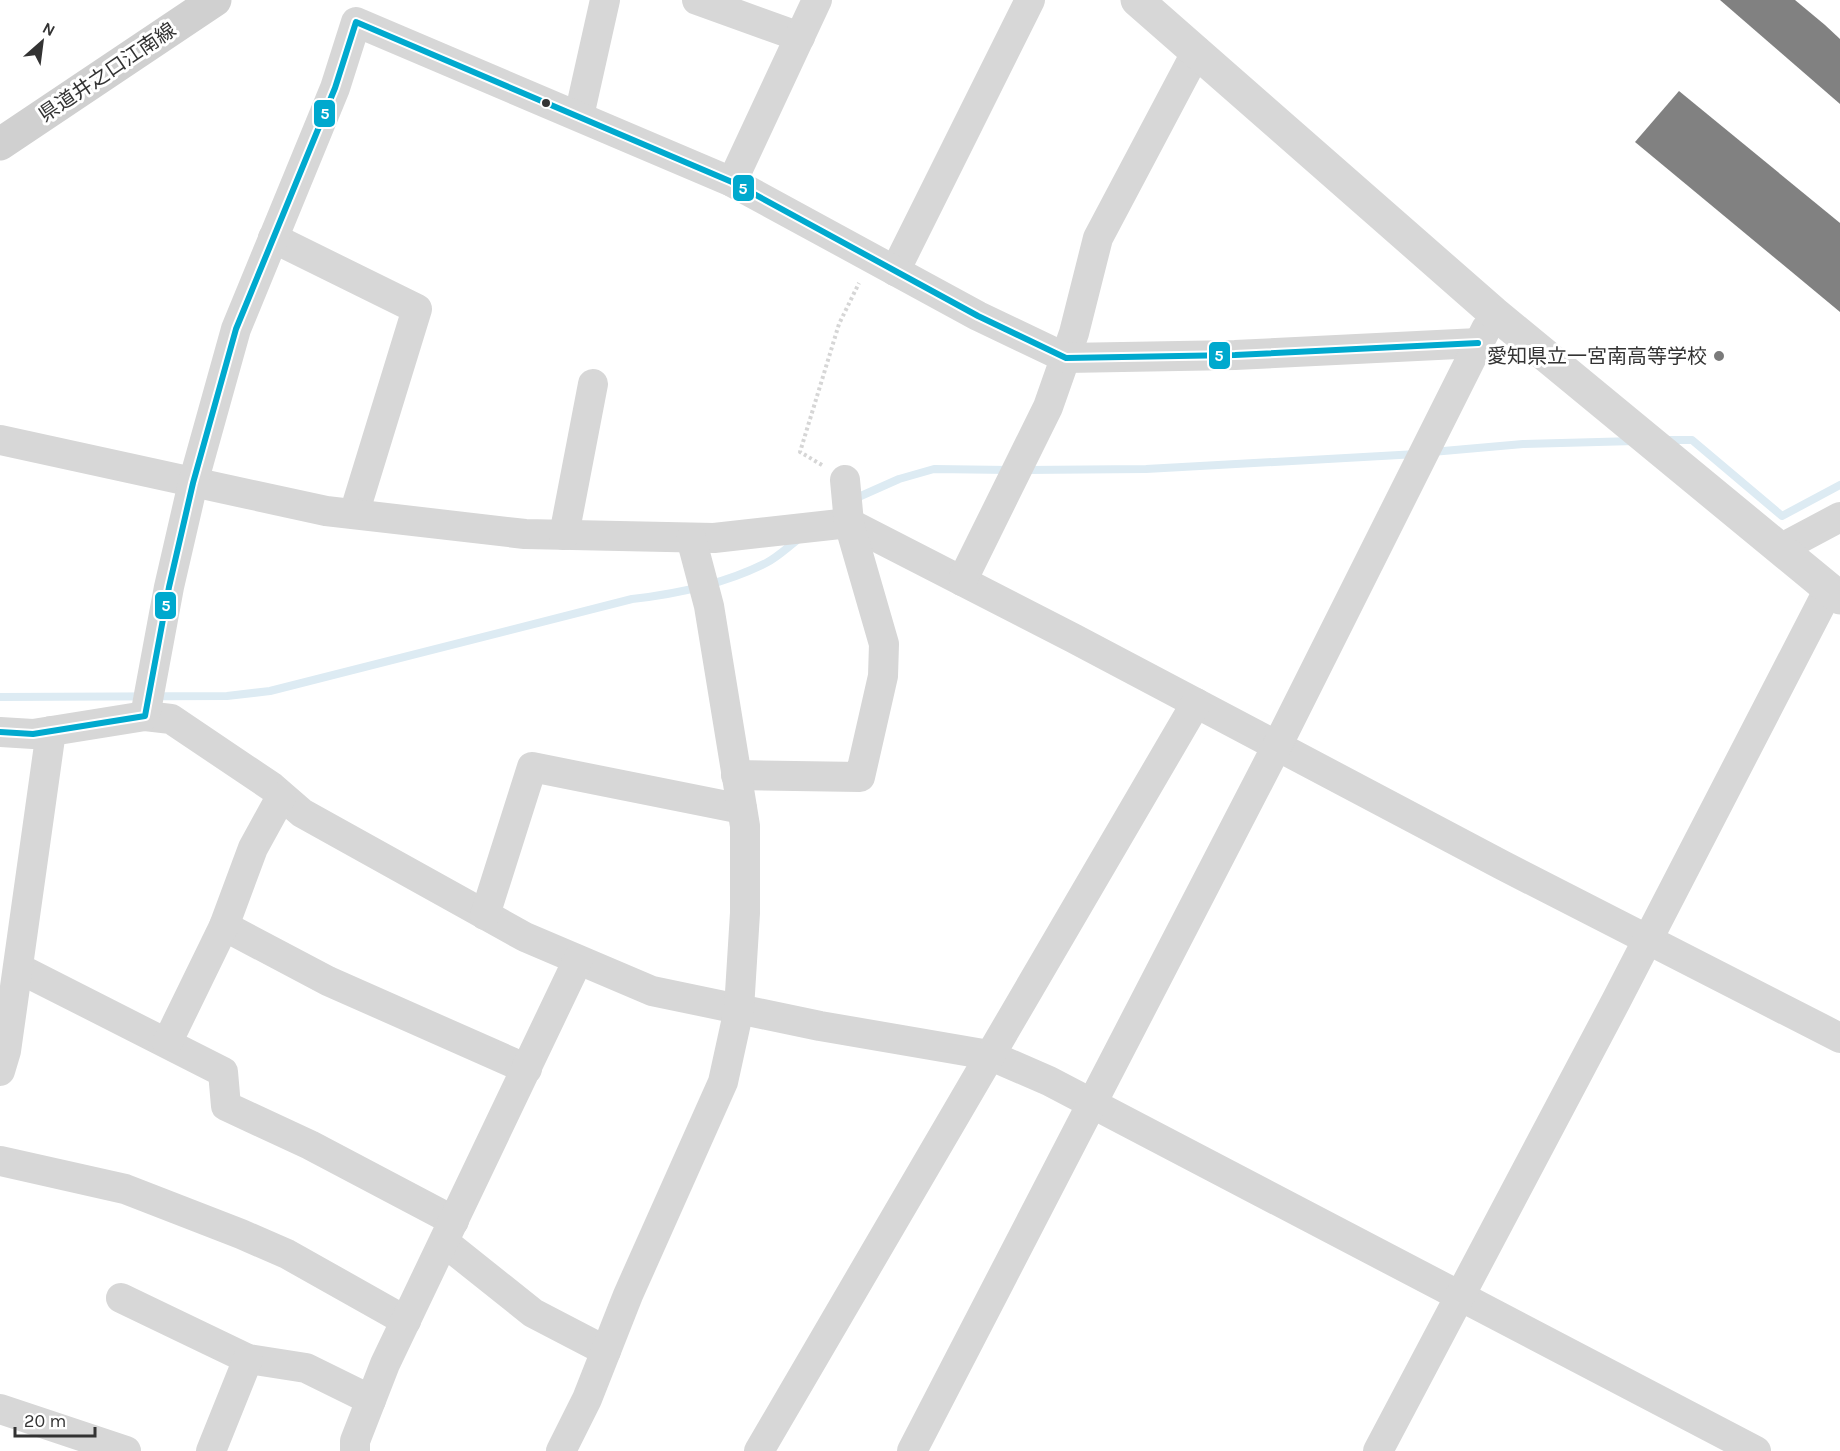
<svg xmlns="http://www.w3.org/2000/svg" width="1840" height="1451" viewBox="0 0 1840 1451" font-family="Karla,'Noto Sans JP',sans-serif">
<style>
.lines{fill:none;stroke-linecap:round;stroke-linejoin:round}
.stream{stroke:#ddebf3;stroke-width:8}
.building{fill:#818181}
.path{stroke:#d6d6d6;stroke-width:4;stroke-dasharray:3 3;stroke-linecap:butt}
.minor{stroke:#d7d7d7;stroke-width:30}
.tertiary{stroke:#d7d7d7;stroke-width:33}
.secondary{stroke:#d0d0d0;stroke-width:33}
.bus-1-casing{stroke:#fff;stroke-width:10}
.bus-1{stroke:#00a9ce;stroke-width:6}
.bus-dot{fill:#333;stroke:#fff;stroke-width:2}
.poi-dot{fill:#7a7a7a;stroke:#fff;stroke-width:2}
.labels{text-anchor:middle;stroke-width:6;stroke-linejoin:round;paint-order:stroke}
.street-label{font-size:20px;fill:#333;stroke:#fff}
.poi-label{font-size:20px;fill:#333;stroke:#fff;text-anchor:end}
.line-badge{stroke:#fff;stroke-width:2}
.badge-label{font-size:16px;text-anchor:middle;font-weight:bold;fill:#fff}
</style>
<rect width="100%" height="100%" fill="#fff"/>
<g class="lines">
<g class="stream">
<path d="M1663 440H1692L1782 516 1840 485"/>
<path d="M1432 452 1523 444 1635 441"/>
<path d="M1025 470 1146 469 1417 454"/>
<path d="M854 499 899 479 934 469 1009 470"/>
<path d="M0 697 227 696 270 691 632 599C677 594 724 584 766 563 778 557 789 546 800 538"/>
</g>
</g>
<g class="building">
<path d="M1720 0H1795L1825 25 1840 39V104Z"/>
<path d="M1679 91 1840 223V312L1635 142Z"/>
</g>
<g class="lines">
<path class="path" d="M822 465 800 452 839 324 859 283"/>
<g class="minor">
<path d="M697 0 800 37"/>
<path d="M579 116 605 0"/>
<path d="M732 182 817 0"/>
<path d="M273 238 417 309 354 514"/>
<path d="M895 271 1030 0"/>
<path d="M0 440 326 511 525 534 714 538 849 523 1073 638 1502 865 1840 1038"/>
<path d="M564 535 593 384"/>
<path d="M1780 549 1840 517"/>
<path d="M962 581 1048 407 1074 333 1098 238 1197 51"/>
<path d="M145 716 171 719 272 787 302 813 525 937 652 991 820 1026 989 1055 1049 1081 1756 1451"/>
<path d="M0 732 33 734 145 716 169 587 193 483 236 329 335 88 356 22 732 182 978 316 1066 358 1235 355 1478 343"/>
<path d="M736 775 860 777 883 676 884 644 849 523 845 480"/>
<path d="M485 915 532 767 742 809"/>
<path d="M224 926 328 981 527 1069"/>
<path d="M18 968 223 1072 226 1106 310 1145 454 1221"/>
<path d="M167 1043 224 926 253 848 281 797"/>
<path d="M0 1071 6 1051 51 731"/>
<path d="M0 1161 125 1189 241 1234 287 1254 406 1321"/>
<path d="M444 1242 533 1313 606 1351"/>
<path d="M121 1298 248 1359 306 1368 371 1400"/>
<path d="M0 1409 126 1451"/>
<path d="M211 1451 248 1359"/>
<path d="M355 1451V1441L385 1364 578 960"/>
<path d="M561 1451 587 1399 628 1295 723 1082 739 1009 745 913V826L709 606 691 538"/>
<path d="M759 1451 1196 703"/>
<path d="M912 1451 1277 746 1486 329"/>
<path d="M1378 1451 1616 1001 1829 589"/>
</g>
<path class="tertiary" d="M1137 0 1494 313 1840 598"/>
<path class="secondary" d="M0 144 215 0"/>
<defs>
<path id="bus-1" d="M0 732 33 734 145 716 169 587 193 483 236 329 335 88 356 22 732 182 978 316 1066 358 1235 355 1478 343"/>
</defs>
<use href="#bus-1" class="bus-1-casing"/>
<use href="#bus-1" class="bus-1"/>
</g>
<circle class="bus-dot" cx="546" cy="103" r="5"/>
<circle class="poi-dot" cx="1719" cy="356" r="6"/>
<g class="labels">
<g class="street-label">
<text transform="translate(107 72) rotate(-34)" y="7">県道井之口江南線</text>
</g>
<g class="poi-label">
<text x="1707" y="363">愛知県立一宮南高等学校</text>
</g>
</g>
<g class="line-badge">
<rect x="313" y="99" width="23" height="29" rx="6" fill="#00a9ce"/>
<rect x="732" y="174" width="23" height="28" rx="6" fill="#00a9ce"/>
<rect x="1208" y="341" width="23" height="29" rx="6" fill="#00a9ce"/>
<rect x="154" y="591" width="23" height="29" rx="6" fill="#00a9ce"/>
</g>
<g class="badge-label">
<text x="325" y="119">5</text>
<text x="743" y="194">5</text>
<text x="1219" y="361">5</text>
<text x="166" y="611">5</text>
</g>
<g transform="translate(42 42) rotate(28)" stroke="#ffffff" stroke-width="4.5" paint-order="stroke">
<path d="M0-4.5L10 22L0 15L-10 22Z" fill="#333333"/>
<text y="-9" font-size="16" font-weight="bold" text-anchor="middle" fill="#333333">N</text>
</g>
<path d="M15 1427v9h80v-9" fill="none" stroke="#333333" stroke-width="3"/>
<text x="24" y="1427" font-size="18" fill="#333333" stroke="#ffffff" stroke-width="4.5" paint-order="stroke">20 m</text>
</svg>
